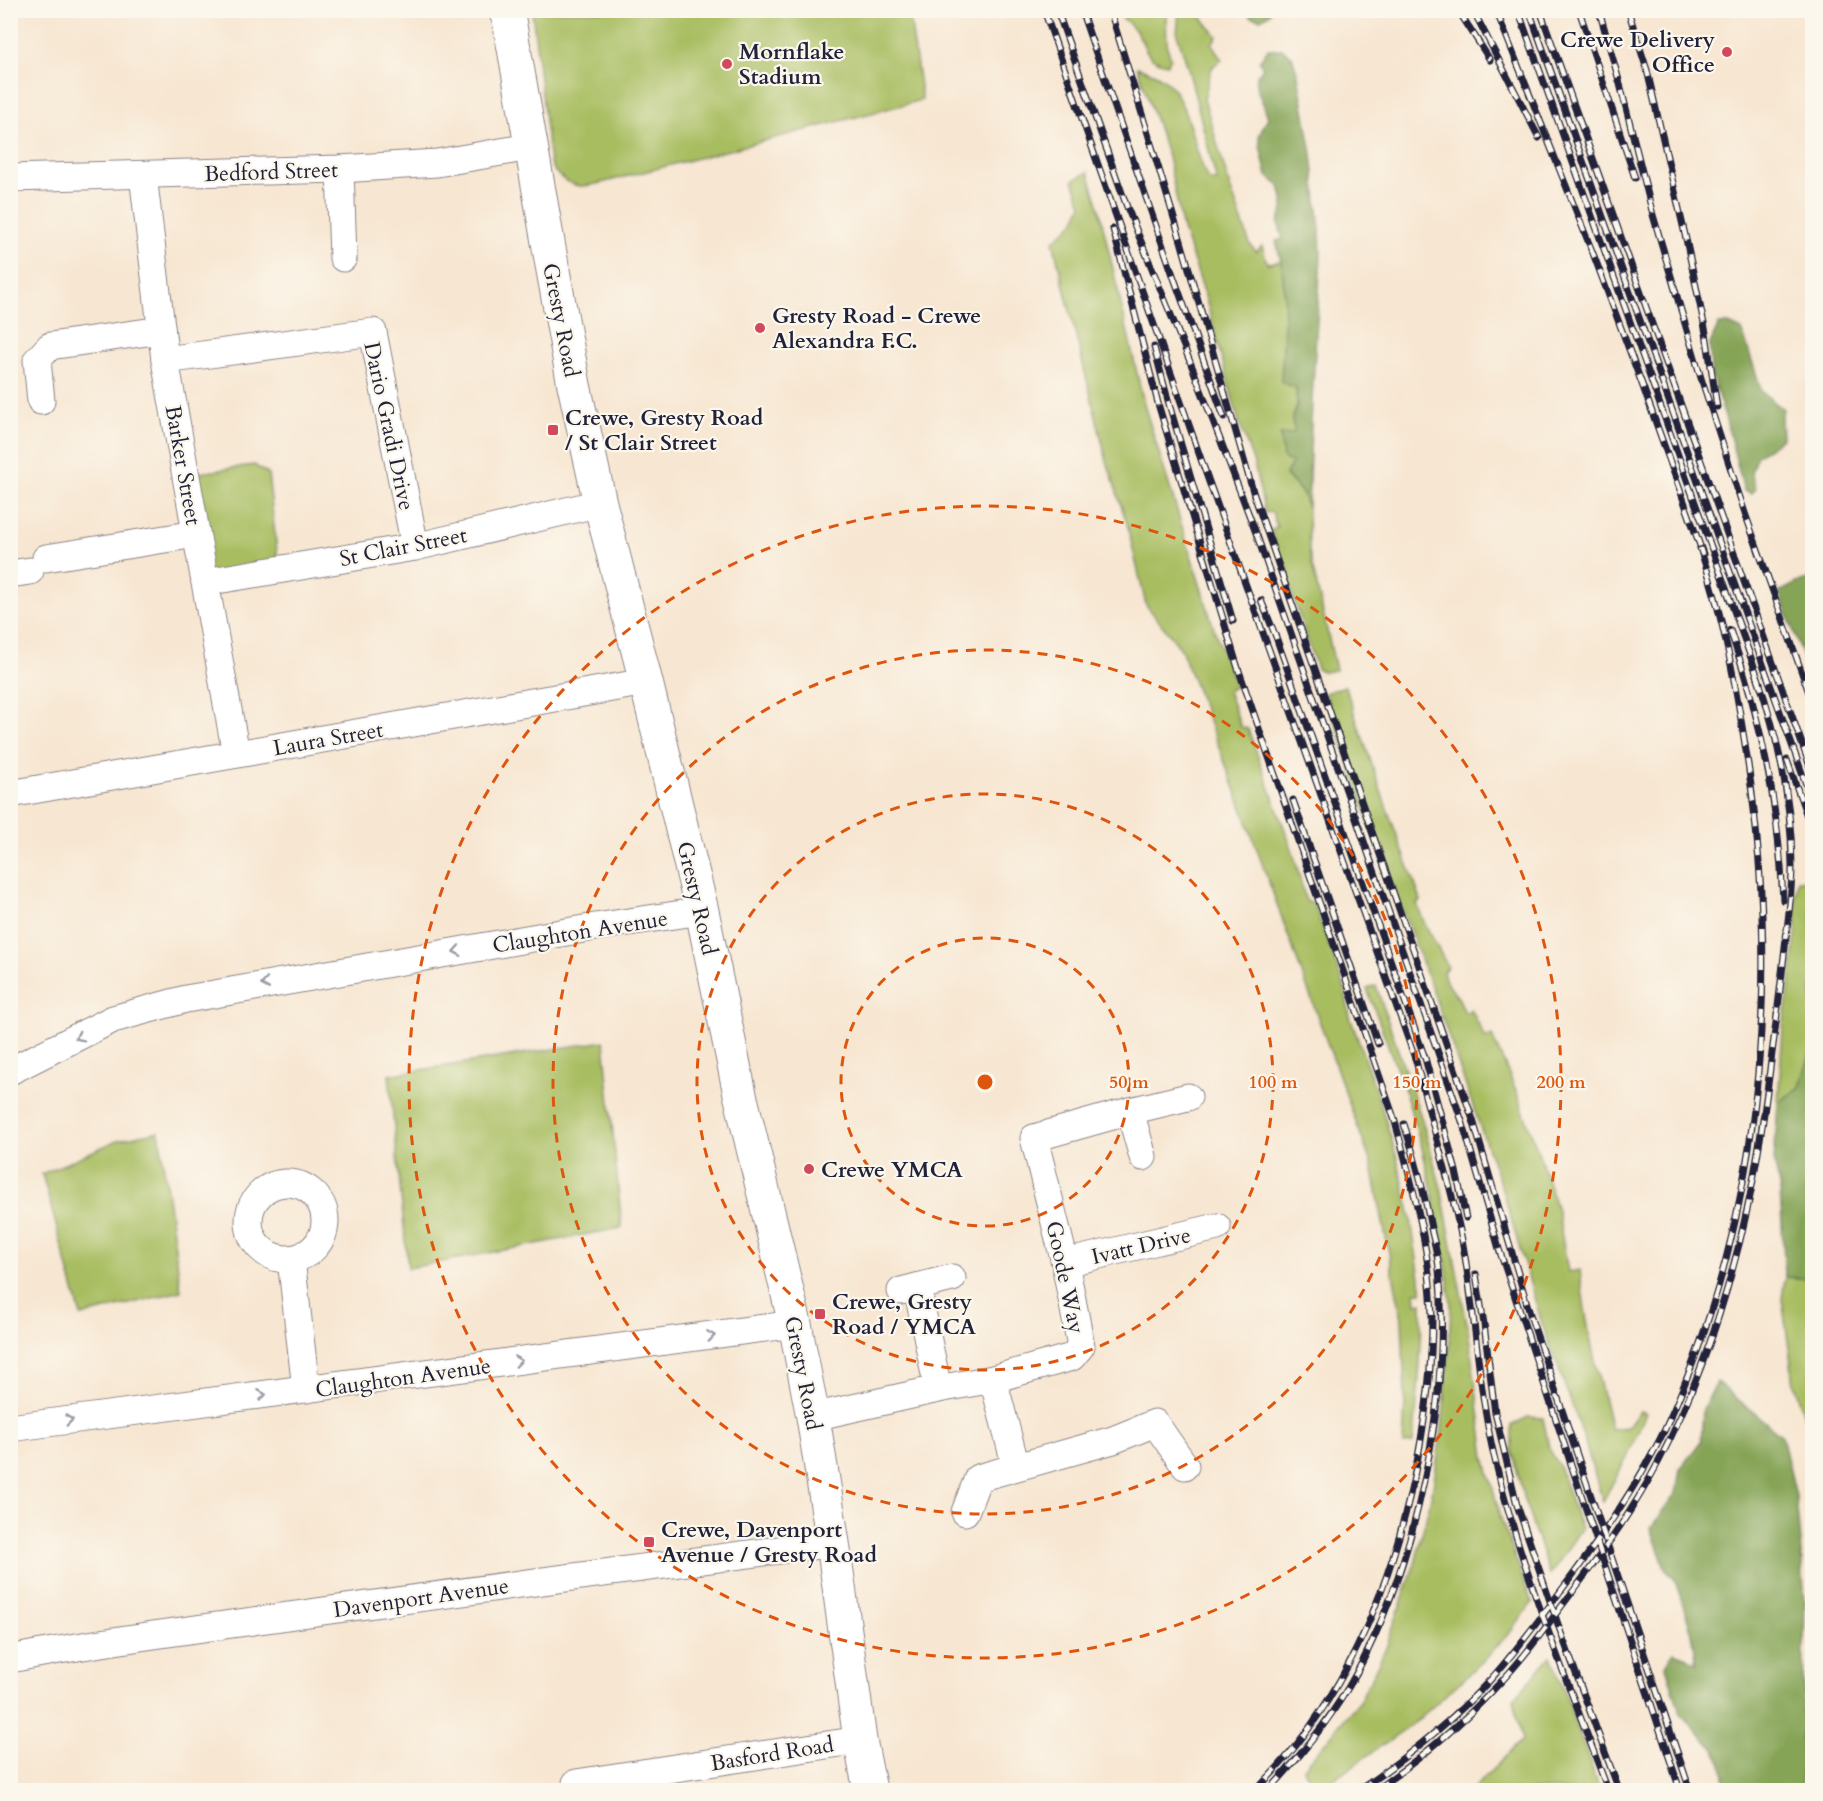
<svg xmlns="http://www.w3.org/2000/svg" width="1823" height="1801" viewBox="0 0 1823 1801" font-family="Cardo,serif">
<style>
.green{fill:#a8bd61;stroke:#65704e;stroke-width:1.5}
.forest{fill:#86a457;stroke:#546349;stroke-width:1.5}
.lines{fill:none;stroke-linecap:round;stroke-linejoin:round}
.minor-casing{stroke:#8c8486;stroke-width:29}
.major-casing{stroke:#8c8486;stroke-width:35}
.minor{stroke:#fff;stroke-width:27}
.major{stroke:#fff;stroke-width:33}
.rail-casing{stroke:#22223b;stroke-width:7}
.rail{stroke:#fbf7ec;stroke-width:4.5;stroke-dasharray:14;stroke-linecap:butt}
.oneway{stroke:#9c9ca7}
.ring{fill:none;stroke:#de560e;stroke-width:3;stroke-dasharray:10 8}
.poi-dot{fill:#d1495b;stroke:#fbf7ec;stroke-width:2}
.labels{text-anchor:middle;stroke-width:4.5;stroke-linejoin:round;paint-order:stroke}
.poi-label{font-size:22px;font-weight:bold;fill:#22223b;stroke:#fbf7ec;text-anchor:start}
.street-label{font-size:22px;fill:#22223b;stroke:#fbf7ec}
.centre{fill:#de560e;stroke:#fbf7ec;stroke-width:3}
.ring-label{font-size:18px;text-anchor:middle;font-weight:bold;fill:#de560e;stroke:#fbf7ec;stroke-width:4.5;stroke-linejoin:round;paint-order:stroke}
</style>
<rect width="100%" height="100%" fill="#fbf7ec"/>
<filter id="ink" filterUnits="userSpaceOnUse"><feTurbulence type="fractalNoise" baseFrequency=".0167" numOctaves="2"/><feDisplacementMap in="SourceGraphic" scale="12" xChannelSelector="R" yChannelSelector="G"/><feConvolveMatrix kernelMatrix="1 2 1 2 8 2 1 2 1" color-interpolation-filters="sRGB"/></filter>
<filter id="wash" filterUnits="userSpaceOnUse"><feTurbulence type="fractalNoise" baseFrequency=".008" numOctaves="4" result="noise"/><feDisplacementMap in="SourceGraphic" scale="24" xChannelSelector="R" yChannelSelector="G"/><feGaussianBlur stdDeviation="1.35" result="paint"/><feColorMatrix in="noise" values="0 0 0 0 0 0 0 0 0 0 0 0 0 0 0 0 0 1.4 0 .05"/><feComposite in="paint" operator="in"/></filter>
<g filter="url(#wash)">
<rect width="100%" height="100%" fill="#f7e6d1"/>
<g class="green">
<path d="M532 11H909L922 100 601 183C595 184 587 186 581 186 568 185 555 175 550 163Z"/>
<path d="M1115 11H1166L1167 47 1171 58 1167 64C1143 59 1147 46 1136 31 1130 23 1121 18 1115 11Z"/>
<path d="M1179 11H1196L1217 36 1212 44 1222 60 1212 67 1204 99 1230 187 1250 244 1256 252 1262 246 1267 263 1282 261 1286 318 1282 371 1296 388 1297 405 1292 421 1295 431 1291 434 1280 435 1293 463 1286 475 1303 494 1308 509 1309 551 1336 670 1324 672 1317 669 1271 530 1277 527 1272 512 1265 513 1254 464 1238 419 1204 292 1182 226 1168 157 1137 67C1147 70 1158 74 1166 81 1188 99 1194 154 1208 179L1217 182 1188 68 1177 34Z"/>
<path d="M1088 172 1098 204 1145 408 1214 629 1236 686 1228 691 1241 727 1248 729 1293 852 1306 901 1314 904 1344 986 1350 1017 1381 1105 1397 1158 1410 1213 1422 1292H1415L1416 1303H1422C1422 1350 1418 1396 1413 1443L1403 1444 1405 1399 1402 1320 1372 1166 1235 789 1181 649 1146 605 1127 524 1106 458 1053 242 1074 222 1082 205 1073 180Z"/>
<path d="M254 465 268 474 279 569 205 582 186 475Z"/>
<path d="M1345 686 1386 806 1421 900 1417 904 1424 922 1448 967 1443 972 1446 982 1459 999 1465 1013 1471 1009 1485 1037 1492 1036 1515 1088 1540 1157 1558 1213 1568 1272 1580 1270C1585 1324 1598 1376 1611 1429L1628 1427 1640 1411 1646 1413 1628 1455 1603 1501 1579 1424 1542 1324 1504 1195 1431 986 1367 817 1325 693Z"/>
<path d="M1798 880 1810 881 1812 894V1055L1810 1054 1800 1087 1778 1103 1783 1028 1792 970 1797 926 1795 898Z"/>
<path d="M1376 986 1422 1120 1441 1188 1468 1329 1485 1457 1500 1516 1532 1603 1512 1630 1482 1662 1419 1719 1319 1790 1303 1769 1360 1700 1386 1648 1415 1563 1432 1493 1442 1429 1449 1352 1451 1303 1445 1259 1433 1194 1422 1148 1404 1088 1367 989Z"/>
<path d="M604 1041 622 1228 408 1268 389 1075Z"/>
<path d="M159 1131 181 1291 81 1316 42 1174 118 1140Z"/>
<path d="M1785 1277 1812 1279V1440L1794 1384 1782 1299Z"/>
<path d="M1528 1417 1543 1418 1549 1448 1559 1466 1581 1529 1550 1575 1524 1500 1512 1449V1425Z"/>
<path d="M1551 1656 1600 1790H1472L1522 1740 1514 1699Z"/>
</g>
<g class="forest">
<path d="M1244 11H1270V13L1261 19 1251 17Z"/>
<path d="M1268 49H1282L1292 56 1298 75 1312 154 1320 229 1321 256 1312 400 1308 509 1303 494 1286 474 1292 463 1283 458 1280 435 1291 434 1295 431 1292 421 1297 405 1296 388 1281 382C1283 335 1290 288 1276 241L1283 239 1278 222 1283 210V198L1280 186 1267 176 1260 146 1259 136 1268 117C1265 111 1264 104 1261 99 1257 90 1256 85 1257 75L1263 68 1259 61Z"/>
<path d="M1719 324H1729L1742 330 1762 392 1783 409 1781 418 1782 438 1771 447 1757 455 1751 472 1756 489 1751 494 1744 491 1726 420 1711 374 1710 344Z"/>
<path d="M1812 578V680L1779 592 1801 581Z"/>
<path d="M1810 1054 1812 1055V1279L1785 1277 1780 1190 1774 1160 1778 1103 1800 1087Z"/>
<path d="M1717 1382 1782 1436 1796 1496 1805 1601 1801 1790H1726L1722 1764 1715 1748 1705 1741 1680 1712 1666 1666 1674 1652 1688 1657 1697 1663 1692 1633 1675 1580 1665 1568 1651 1528 1676 1493 1680 1469 1701 1441 1703 1409Z"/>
</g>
</g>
<g filter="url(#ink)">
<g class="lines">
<defs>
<g id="minor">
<path d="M340 169 343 258"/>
<path d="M143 175 165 360 236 754"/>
<path d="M10 178 340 169 437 163 530 147"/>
<path d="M165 360 373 332 415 547"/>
<path d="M41 401 37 360 50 346 161 330"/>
<path d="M46 558 196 534"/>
<path d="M10 574 30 571"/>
<path d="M205 582 415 547 600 503"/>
<path d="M10 794 646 682"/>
<path d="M10 1071 113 1019 186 999 595 927 702 911"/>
<path d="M1130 1111 1143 1157"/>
<circle cx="287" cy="1221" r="38"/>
<path d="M291 1259 306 1389"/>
<path d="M1065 1263 1217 1227"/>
<path d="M917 1287 938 1389"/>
<path d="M901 1291 952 1278"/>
<path d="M993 1379 1016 1467"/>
<path d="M813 1417 938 1389 993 1379 1072 1357 1081 1346 1065 1263 1034 1138 1130 1111 1188 1097"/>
<path d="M10 1428 795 1324"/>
<path d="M965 1512 978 1478 1113 1440 1155 1423 1185 1466"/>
<path d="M10 1659C112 1639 214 1627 316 1612 488 1588 661 1565 833 1543"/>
<path d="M576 1783 860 1740"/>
</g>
<path id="major" d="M505 10 509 20 552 265 574 385 600 503 646 682 702 911 740 1094 795 1324 813 1417 833 1543 860 1740 870 1790"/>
</defs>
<use href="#minor" class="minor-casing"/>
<use href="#major" class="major-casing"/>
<use href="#minor" class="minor"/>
<use href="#major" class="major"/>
<defs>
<g id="rail">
<path d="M1044 10 1203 465 1416 1061C1431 1123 1451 1183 1463 1245 1476 1317 1478 1390 1495 1460 1522 1573 1568 1682 1608 1790"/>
<path d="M1057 10 1127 207 1193 369 1256 533 1463 1124 1499 1249 1680 1790"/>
<path d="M1081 10 1173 275 1224 417"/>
<path d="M1110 10 1181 241 1254 495 1473 1120 1532 1321 1690 1790"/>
<path d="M1458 10 1490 60"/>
<path d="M1473 10 1539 138"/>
<path d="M1496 10 1594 256 1642 384 1703 554"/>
<path d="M1518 10 1760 683"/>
<path d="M1529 10 1812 801"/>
<path d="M1540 10 1812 772"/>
<path d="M1579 10 1635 178"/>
<path d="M1599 10 1620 84 1653 215 1701 378 1746 516 1812 701"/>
<path d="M1628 10 1647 70 1686 239 1706 333 1717 407"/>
<path d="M1113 229 1159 407 1237 665 1394 1118C1412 1183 1431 1250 1432 1318 1432 1366 1426 1415 1417 1462 1393 1584 1346 1702 1256 1790"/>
<path d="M1154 347 1169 404 1233 621"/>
<path d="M1261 600 1276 637 1425 1058 1456 1171 1466 1218"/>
<path d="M1730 630C1761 718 1779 807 1783 900"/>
<path d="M1787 760 1812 830"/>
<path d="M1293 800 1378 1044"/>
<path d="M1476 1274 1484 1324 1495 1413 1517 1505 1561 1633 1619 1790"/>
<path d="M1271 1788C1303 1753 1334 1715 1357 1672 1417 1560 1451 1396 1439 1269 1438 1257 1435 1245 1432 1233 1425 1196 1416 1160 1404 1124"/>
<path d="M1359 1790C1406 1758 1452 1721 1491 1679 1516 1651 1538 1621 1560 1592 1599 1541 1637 1487 1665 1429 1761 1222 1781 988 1748 764 1737 691 1724 618 1700 548"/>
<path d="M1375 1790C1418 1761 1458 1727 1494 1689 1519 1664 1540 1635 1561 1607 1597 1560 1632 1513 1659 1461 1701 1380 1730 1291 1749 1201 1759 1152 1766 1102 1772 1053 1777 1017 1781 982 1785 947 1788 920 1792 893 1792 866 1792 801 1778 737 1757 675"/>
</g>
</defs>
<use href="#rail" class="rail-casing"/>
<use href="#rail" class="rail"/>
</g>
<defs><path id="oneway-chevron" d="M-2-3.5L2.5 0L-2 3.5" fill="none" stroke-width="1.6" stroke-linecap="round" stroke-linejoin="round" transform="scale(1.5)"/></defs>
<g class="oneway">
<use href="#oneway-chevron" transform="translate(457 951) rotate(170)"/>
<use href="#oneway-chevron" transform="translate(265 984) rotate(170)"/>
<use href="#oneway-chevron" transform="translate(79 1037) rotate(153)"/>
<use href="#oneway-chevron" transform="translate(711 1336) rotate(-8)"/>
<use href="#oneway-chevron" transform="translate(518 1361) rotate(-8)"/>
<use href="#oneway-chevron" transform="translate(262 1395) rotate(-7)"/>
<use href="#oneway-chevron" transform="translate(69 1420) rotate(-7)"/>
</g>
</g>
<g class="ring">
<circle cx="985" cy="1082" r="144"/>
<circle cx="985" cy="1082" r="288"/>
<circle cx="985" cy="1082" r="432"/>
<circle cx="985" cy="1082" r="576"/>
</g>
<g class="poi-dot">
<circle cx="1727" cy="52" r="6"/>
<circle cx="727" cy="64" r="6"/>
<circle cx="760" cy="328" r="6"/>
<rect x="547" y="424" width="12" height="12" rx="3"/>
<circle cx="809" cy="1169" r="6"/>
<rect x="814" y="1308" width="12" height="12" rx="3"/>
<rect x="643" y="1536" width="12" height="12" rx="3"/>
</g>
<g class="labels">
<g class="poi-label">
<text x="1715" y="47" text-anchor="end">Crewe Delivery<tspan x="1715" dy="25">Office</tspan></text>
<text x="739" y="59">Mornflake<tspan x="739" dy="25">Stadium</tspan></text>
<text x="772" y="323">Gresty Road - Crewe<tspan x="772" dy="25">Alexandra F.C.</tspan></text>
<text x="565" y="425">Crewe, Gresty Road<tspan x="565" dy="25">/ St Clair Street</tspan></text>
<text x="821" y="1177">Crewe YMCA</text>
<text x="832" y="1309">Crewe, Gresty<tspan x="832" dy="25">Road / YMCA</tspan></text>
<text x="661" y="1537">Crewe, Davenport<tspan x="661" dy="25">Avenue / Gresty Road</tspan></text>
</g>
<g class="street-label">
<text transform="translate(271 171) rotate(-2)" y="8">Bedford Street</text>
<text transform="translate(562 320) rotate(79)" y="8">Gresty Road</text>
<text transform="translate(390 426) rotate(78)" y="8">Dario Gradi Drive</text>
<text transform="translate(184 465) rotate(80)" y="8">Barker Street</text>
<text transform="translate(403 546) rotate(-11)" y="8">St Clair Street</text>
<text transform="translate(328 738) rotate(-10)" y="8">Laura Street</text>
<text transform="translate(698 898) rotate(77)" y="8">Gresty Road</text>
<text transform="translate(580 931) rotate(-9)" y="8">Claughton Avenue</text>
<text transform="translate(1141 1245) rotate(-13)" y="8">Ivatt Drive</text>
<text transform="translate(1066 1277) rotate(78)" y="8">Goode Way</text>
<text transform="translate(804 1373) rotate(79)" y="8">Gresty Road</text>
<text transform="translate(403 1377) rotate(-8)" y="8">Claughton Avenue</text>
<text transform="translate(421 1597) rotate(-8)" y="8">Davenport Avenue</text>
<text transform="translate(772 1753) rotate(-9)" y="8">Basford Road</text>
</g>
</g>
<circle cx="985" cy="1082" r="9" class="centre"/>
<g class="ring-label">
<text x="1129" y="1088">50 m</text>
<text x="1273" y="1088">100 m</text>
<text x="1417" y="1088">150 m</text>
<text x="1561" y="1088">200 m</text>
</g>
<rect width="1823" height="1801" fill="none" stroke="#fbf7ec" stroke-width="36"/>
</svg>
